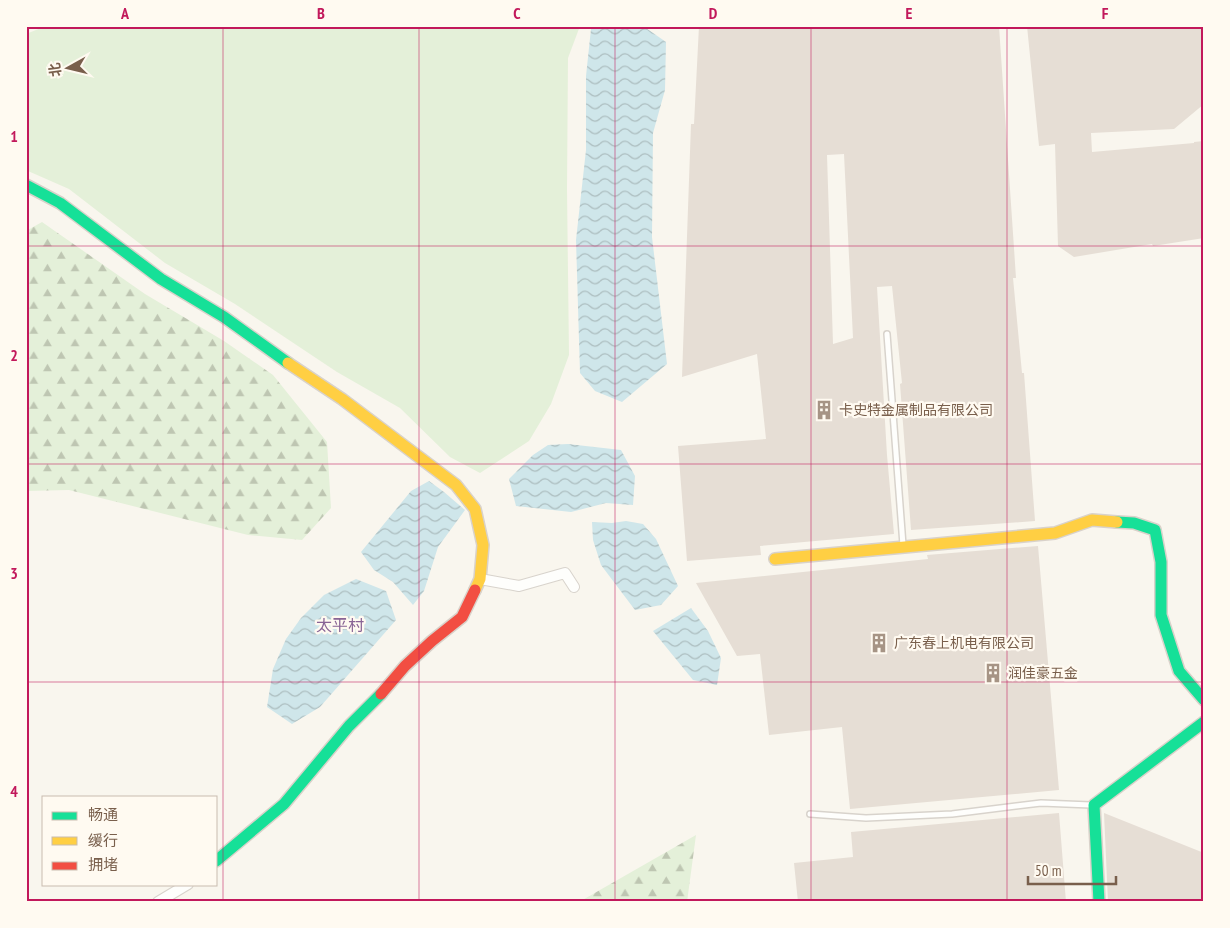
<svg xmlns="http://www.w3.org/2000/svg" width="1230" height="928" viewBox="0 0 1230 928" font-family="'PT Sans Narrow','Noto Sans SC',sans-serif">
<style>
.grass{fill:#e4f0d9}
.forest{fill:url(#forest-firs)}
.water{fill:url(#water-waves)}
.building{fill:#e6ded5;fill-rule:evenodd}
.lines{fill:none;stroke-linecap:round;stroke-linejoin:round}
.lane-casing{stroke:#d8d3cc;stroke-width:8}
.street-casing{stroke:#d8d3cc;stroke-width:12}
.fast-casing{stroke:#d9d2ca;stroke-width:14}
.slow-casing{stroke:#d9d2ca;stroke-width:14}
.jam-casing{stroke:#d9d2ca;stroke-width:14}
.lane{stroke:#fefefc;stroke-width:5}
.street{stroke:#fefefc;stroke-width:10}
.fast{stroke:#16e098;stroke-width:11}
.slow{stroke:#ffcf43;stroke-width:11}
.jam{stroke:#f24e42;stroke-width:11}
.grid{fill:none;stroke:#c2185b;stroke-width:1;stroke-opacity:0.55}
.labels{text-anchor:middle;stroke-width:4.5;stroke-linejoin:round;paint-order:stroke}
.poi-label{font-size:14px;fill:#795f4c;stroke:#fffaf1;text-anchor:start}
.quarter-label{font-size:16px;fill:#886495;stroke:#fffaf1}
.neatline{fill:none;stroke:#c2185b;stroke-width:2}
.grid-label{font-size:16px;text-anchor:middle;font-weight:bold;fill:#c2185b}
</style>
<defs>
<pattern id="forest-firs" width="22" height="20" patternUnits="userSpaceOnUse" patternTransform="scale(1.25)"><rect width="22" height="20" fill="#e4f0d9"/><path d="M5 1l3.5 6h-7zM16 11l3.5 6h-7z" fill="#bec6b2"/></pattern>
<pattern id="water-waves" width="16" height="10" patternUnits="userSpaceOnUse" patternTransform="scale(1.25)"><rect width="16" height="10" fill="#cfe6ea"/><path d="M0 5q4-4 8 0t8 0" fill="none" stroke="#adbec0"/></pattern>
</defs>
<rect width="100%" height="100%" fill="#f9f6ee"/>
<path class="grass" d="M46 26H580L568 58 567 189 569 355 551 404 529 441 480 473 450 457 400 408 337 372 235 304 165 263 69 189 28 171 26 169V34Z"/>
<g class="forest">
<path d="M42 222 145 294 224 341 273 375 327 442 331 508 302 540 248 535 69 490 26 491V231Z"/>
<path d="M696 835 687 902H579Z"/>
</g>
<g class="water">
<path d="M595 26H643L666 42 665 90 653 133 652 237 667 364 622 402 595 391 580 373 576 240 586 150V76L591 29Z"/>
<path d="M568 444 621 450 635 476 633 505 606 503 571 512 516 506 509 479 533 455 548 445Z"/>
<path d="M429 481 444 492 465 510 438 547 424 591 413 605 393 582 374 570 361 552 411 491Z"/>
<path d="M626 521 643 524 656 539 678 586 661 605 635 610 601 565 593 540 592 522 612 523Z"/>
<path d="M356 579 386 591 396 620 320 707 292 724 267 707 273 669 286 639 301 618 324 595Z"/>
<path d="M691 608 708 631 721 658 717 685 693 680 653 631Z"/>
</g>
<g class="building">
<path d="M699 26H999L1016 278H1013L1022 373H1024L1035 521 911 530 900 384 902 383 892 286 877 287 887 455 894 534 760 546 761 555 687 561 678 446 766 439 757 354 682 377 691 124H694ZM844 154 853 338 833 344 827 155Z"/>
<path d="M1027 26H1204V104L1174 129 1091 133 1092 152 1194 143V142L1204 141V238L1153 246 1152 244 1074 257 1058 246 1055 144 1039 146Z"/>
<path d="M1038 546 1059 790 850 809 842 727 769 735 760 654 737 656 696 583 928 559 927 555Z"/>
<path d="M1059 813 1066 902H798L794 863 853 857 851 832Z"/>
<path d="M1104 813 1204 853V902H1108Z"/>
</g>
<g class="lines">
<defs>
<g id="lane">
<path d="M887 334 903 545"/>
<path d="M810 814 866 818 952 814 1041 803 1091 805"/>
</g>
<g id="street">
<path d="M480 579 519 586 565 573 574 587"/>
<path d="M158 902 188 884"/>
</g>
<g id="fast">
<path d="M26 185 60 203 161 279 224 317 288 363"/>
<path d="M1117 522 1134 523 1155 530 1161 562V615L1179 671 1204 700"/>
<path d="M216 861 284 804 349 726 381 694"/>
<path d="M1099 902 1094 805 1204 722"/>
</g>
<g id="slow">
<path d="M288 363 342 399 456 485 475 509 483 545 480 579 475 590"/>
<path d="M775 559 1055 533 1092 520 1117 522"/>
</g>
<path id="jam" d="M381 694 405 666 432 641 462 617 475 590"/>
</defs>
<use href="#lane" class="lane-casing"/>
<use href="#street" class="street-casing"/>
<use href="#fast" class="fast-casing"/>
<use href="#slow" class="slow-casing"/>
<use href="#jam" class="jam-casing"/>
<use href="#lane" class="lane"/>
<use href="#street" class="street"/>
<use href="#fast" class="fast"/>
<use href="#slow" class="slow"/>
<use href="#jam" class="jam"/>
</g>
<path class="grid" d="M223 26V902M419 26V902M615 26V902M811 26V902M1007 26V902M26 246H1204M26 464H1204M26 682H1204"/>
<defs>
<symbol id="building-bare" viewBox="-9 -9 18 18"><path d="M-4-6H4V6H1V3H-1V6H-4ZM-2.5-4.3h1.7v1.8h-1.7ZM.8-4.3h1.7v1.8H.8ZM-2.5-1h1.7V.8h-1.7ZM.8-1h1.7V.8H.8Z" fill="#a69485" stroke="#fffaf1" stroke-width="2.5" paint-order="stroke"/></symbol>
</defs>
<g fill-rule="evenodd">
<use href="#building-bare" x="810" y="396" width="28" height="28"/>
<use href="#building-bare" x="865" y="629" width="28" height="28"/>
<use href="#building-bare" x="979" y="659" width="28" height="28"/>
</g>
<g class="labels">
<g class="poi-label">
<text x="839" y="415">卡史特金属制品有限公司</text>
<text x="894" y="648">广东春上机电有限公司</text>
<text x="1008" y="678">润佳豪五金</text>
</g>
<g class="quarter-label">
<text x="340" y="631">太平村</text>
</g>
</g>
<rect width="1230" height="928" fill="none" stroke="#fffaf1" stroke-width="55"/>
<rect x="42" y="796" width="175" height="90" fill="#fffaf1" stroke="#c9bcaf"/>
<rect x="52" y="812" width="25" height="8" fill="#16e098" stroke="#c9bcaf"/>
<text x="88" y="820" font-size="15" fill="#795f4c">畅通</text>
<rect x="52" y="837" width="25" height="8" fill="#ffcf43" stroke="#c9bcaf"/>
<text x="88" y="846" font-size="15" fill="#795f4c">缓行</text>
<rect x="52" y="862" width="25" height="8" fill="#f24e42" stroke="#c9bcaf"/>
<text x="88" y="870" font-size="15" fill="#795f4c">拥堵</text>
<g transform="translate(68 68) rotate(262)" stroke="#fffaf1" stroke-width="4" paint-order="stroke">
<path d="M0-4L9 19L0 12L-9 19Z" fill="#795f4c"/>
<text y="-8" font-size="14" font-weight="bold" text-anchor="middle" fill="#795f4c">北</text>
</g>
<path d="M1028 876v8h88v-8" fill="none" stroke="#795f4c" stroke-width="2.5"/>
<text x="1035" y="876" font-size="15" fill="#795f4c" stroke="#fffaf1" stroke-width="4" paint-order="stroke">50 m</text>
<rect x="28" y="28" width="1174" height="872" class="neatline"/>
<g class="grid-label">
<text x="125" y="19">A</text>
<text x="321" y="19">B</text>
<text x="517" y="19">C</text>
<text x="713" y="19">D</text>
<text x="909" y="19">E</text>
<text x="1105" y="19">F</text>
<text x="14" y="142">1</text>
<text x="14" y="361">2</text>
<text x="14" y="579">3</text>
<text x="14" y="797">4</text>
</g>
</svg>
